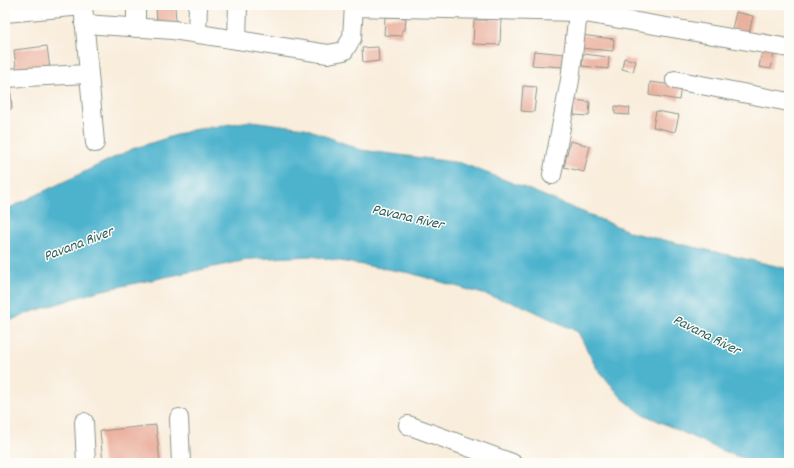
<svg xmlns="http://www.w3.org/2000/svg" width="794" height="468" viewBox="0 0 794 468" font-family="Dekko,sans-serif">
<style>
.water{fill:#4eb3cd;stroke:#367880}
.building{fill:#ebb19f}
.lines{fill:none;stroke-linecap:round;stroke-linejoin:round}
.minor-casing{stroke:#8c9588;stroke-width:20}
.minor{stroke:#fff;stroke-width:18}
.labels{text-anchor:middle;stroke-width:3;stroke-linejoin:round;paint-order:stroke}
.water-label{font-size:15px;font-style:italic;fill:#2d6062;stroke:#fdfcf7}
</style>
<rect width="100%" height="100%" fill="#fdfcf7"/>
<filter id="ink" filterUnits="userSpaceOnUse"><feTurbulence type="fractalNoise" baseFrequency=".025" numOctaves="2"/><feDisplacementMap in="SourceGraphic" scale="8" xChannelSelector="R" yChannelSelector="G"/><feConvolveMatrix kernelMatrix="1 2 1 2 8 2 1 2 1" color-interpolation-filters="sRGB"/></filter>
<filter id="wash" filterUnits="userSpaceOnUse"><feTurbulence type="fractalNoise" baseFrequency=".012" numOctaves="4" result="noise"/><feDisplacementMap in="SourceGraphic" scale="16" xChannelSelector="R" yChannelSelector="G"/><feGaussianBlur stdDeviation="0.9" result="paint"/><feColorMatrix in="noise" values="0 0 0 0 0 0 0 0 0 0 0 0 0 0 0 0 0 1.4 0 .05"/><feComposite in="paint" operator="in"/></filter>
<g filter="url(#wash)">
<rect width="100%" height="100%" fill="#f9eddc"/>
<path class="water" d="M251 121 305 128 361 150 461 163 523 187 633 233 789 269V463H756L723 451 641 413 622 398 596 367 578 332 521 305 410 273 311 256 252 259 98 291 25 314 5 323V210L132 149 192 130Z"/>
<g id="blocks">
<g class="building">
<path d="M156 5H175L176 23 157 24Z"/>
<path d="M736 12 753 16 749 33 732 29Z"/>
<path d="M385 17 406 18 405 30H402V36L384 35Z"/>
<path d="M487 19H501L500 45 473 44 474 20H487Z"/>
<path d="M580 35 614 39 613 51 579 48Z"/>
<path d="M47 46 50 69 17 73 14 50Z"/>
<path d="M763 46 775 48 771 69 759 67Z"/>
<path d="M378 47 379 61 363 63 362 48Z"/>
<path d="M534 51 565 54 563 67 532 65Z"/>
<path d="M583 54 609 57 608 69 582 66Z"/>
<path d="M624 58 636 61 633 72 622 69Z"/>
<path d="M650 82 681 86 679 100 649 95Z"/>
<path d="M10 83 12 109 5 110V84Z"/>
<path d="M523 86 537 87 534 112 521 111Z"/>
<path d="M575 100 590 102 589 116 574 115Z"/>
<path d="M615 106 630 108 629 115 615 114Z"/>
<path d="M656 111 679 115 675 132 653 127Z"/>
<path d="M570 141 590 146 584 172 564 167Z"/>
<path d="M156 425 160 463H103L100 431Z"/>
</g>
</g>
</g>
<g filter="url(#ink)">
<use href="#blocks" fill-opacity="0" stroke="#8c9588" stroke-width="1"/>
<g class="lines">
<defs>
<g id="minor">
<path d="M83 5 95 143"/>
<path d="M354 7 579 12 789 48"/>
<path d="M5 13 83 6"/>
<path d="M84 24 173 30 315 52 328 54 344 51 352 38 354 5"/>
<path d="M136 28V5"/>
<path d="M197 34 198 5"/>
<path d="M237 40 238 5"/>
<path d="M5 78 88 74"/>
<path d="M675 80 789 102"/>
<path d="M552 175 570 80 579 5"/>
<path d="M179 418 181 463"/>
<path d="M84 422 86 463"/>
<path d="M408 425 512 463"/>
</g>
</defs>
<use href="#minor" class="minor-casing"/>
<use href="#minor" class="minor"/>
</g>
</g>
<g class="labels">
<g class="water-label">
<text transform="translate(408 216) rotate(13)" y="5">Pavana River</text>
<text transform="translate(78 243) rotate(-21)" y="5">Pavana River</text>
<text transform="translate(707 334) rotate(27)" y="5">Pavana River</text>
</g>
</g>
<rect width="794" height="468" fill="none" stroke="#fdfcf7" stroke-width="20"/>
</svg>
